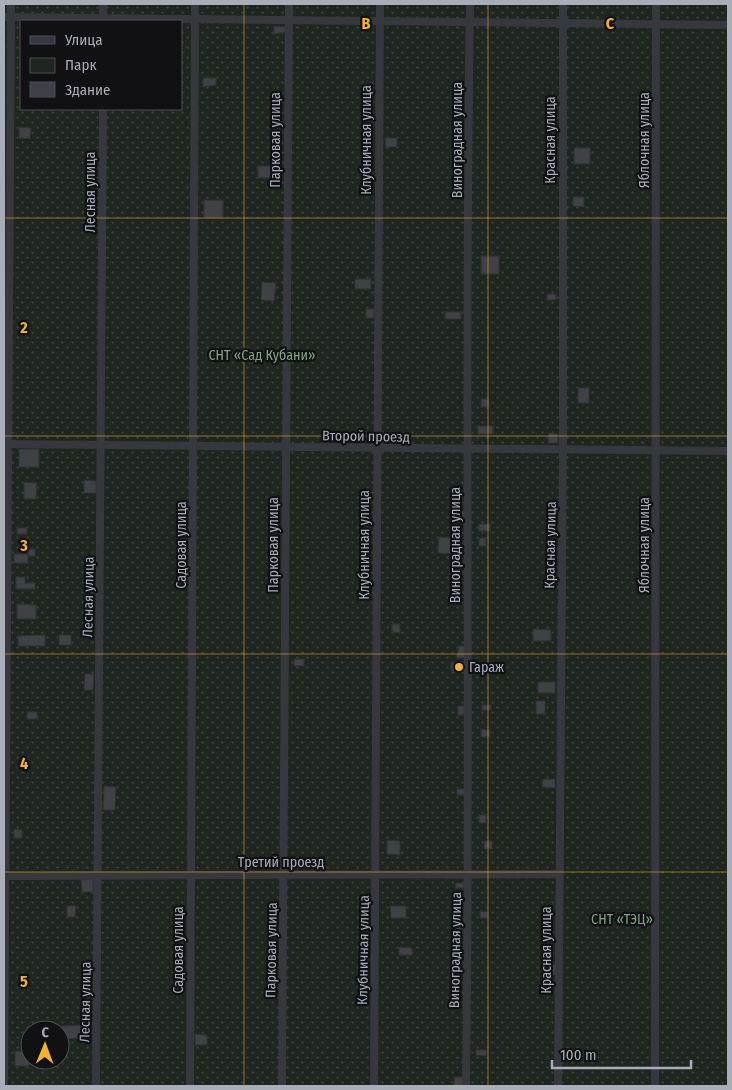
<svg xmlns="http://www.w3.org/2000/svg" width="732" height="1090" viewBox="0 0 732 1090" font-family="'Fira Sans Condensed',sans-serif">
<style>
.green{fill:url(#green-dots);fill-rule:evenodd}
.building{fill:#404145;stroke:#303034}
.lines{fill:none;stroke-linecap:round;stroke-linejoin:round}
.minor{stroke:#37383d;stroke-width:8}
.grid{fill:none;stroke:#f2b134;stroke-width:1;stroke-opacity:0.55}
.poi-dot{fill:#f2b134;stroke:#111113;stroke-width:2}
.labels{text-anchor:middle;stroke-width:4.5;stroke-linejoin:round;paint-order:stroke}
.street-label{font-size:14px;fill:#a8adb8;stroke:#111113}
.park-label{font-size:14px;fill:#7fa381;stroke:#111113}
.poi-label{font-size:14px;fill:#a8adb8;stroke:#111113;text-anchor:start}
.grid-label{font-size:16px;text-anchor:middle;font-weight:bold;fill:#f2b134;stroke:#111113;stroke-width:4.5;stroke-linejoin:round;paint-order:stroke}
</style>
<defs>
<pattern id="green-dots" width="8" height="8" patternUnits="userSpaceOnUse" patternTransform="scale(1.25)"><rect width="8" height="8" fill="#1e261f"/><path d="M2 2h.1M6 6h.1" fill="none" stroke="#3c433d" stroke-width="1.8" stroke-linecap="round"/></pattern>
</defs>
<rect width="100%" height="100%" fill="#161618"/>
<path class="green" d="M4 4H728V1086H4ZM21 21H181V109H21ZM30 1030H60V1060H30Z"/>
<g class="building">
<path d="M274 26 285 27V32L274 34Z"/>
<path d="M203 78H216V85L203 87Z"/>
<path d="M19 127 31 128 30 139 19 138Z"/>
<path d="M385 138H397V147H386Z"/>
<rect x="574" y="148" width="16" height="16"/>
<rect x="258" y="166" width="18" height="12"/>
<path d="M573 197H584V207L573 206Z"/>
<rect x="204" y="200" width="19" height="18"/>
<rect x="481" y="256" width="18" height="18"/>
<rect x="355" y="279" width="16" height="10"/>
<path d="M262 282 276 283 274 301 261 300Z"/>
<rect x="547" y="294" width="9" height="6"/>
<rect x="366" y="309" width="8" height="9"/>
<rect x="445" y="312" width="16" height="7"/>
<rect x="578" y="388" width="11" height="15"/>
<rect x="481" y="399" width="8" height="8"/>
<rect x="478" y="426" width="15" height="8"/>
<path d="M549 433 558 434V443H548Z"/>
<rect x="19" y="449" width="20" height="18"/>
<path d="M84 480 96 481V493H84Z"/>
<path d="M24 482 37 483 36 499H24Z"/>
<path d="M456 511H466V518L456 517Z"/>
<rect x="479" y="524" width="11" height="7"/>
<rect x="17" y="528" width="10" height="6"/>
<path d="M439 537 456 538 455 554 438 553Z"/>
<rect x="479" y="538" width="7" height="8"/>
<rect x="28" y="549" width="7" height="7"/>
<rect x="14" y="554" width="14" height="9"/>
<rect x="363" y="564" width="7" height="13"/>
<rect x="450" y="567" width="11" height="7"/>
<path d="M16 577H25V583H35V589H16Z"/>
<path d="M17 604 36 605V619H17Z"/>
<path d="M392 624H400V633L392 632Z"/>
<path d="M533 629 551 630V641H533Z"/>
<path d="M45 635V646H18V636Z"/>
<rect x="59" y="635" width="12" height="10"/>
<path d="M459 646H466V658H456Z"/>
<rect x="294" y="659" width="10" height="7"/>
<path d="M451 663H468L467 671H451Z"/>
<path d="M85 674H94L93 690H84Z"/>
<rect x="538" y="682" width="17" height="11"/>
<rect x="536" y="701" width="9" height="13"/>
<rect x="482" y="705" width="9" height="5"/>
<rect x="458" y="706" width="6" height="9"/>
<rect x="27" y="712" width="10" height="7"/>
<path d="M481 729 490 730V737H481Z"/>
<path d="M543 779H555V788L542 787Z"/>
<path d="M104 786 116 787 115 810H103Z"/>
<path d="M457 789H468L467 795H457Z"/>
<rect x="479" y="815" width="7" height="8"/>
<path d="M14 829 22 830V838H14Z"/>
<path d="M387 840 400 841V855L387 854Z"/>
<rect x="484" y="841" width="8" height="8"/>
<path d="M93 879V892H82L81 880Z"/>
<path d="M456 883H464V888H455Z"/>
<path d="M67 906H76L75 917H67Z"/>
<path d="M390 906H406V918H391Z"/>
<path d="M480 911 488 912V918H480Z"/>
<rect x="456" y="917" width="7" height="14"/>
<path d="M399 947 412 948V955H399Z"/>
<rect x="546" y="964" width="11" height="11"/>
<path d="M84 1025 85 1038 63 1039 62 1026Z"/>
<path d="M195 1034 207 1035V1045H195Z"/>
<path d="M476 1050H487L486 1056 476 1055Z"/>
<rect x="15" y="1051" width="14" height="15"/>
<rect x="454" y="1077" width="9" height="9"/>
</g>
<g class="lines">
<g class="minor">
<path d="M4 17 728 25"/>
<path d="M103 21V4"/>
<path d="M4 444 728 451"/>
<path d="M4 876 559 874"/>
<path d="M4 1086 11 4"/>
<path d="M96 1086 103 109"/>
<path d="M190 1086 195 4"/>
<path d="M282 1086 289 4"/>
<path d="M374 1086 380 4"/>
<path d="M466 1086C471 725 464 365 470 4"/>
<path d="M558 1086 563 451V4"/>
<path d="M655 1086 656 4"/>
</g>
</g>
<path class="grid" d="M244 4V1086M488 4V1086M4 218H728M4 436H728M4 654H728M4 872H728"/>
<circle class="poi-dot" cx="459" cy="667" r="5"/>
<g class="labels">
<g class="street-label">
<text transform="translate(275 140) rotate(-90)" y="5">Парковая улица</text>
<text transform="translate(366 140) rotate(-90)" y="5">Клубничная улица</text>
<text transform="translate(457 140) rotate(-90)" y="5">Виноградная улица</text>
<text transform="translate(550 140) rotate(-90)" y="5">Красная улица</text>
<text transform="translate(644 140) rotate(-90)" y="5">Яблочная улица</text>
<text transform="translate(90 192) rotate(-90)" y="5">Лесная улица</text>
<text transform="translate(366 436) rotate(1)" y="5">Второй проезд</text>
<text transform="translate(181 545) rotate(-90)" y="5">Садовая улица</text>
<text transform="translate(273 545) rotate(-90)" y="5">Парковая улица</text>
<text transform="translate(364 545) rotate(-90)" y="5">Клубничная улица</text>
<text transform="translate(455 545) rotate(-90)" y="5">Виноградная улица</text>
<text transform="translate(550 545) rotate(-89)" y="5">Красная улица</text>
<text transform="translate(644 545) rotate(-90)" y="5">Яблочная улица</text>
<text transform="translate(88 597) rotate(-89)" y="5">Лесная улица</text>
<text x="281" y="867">Третий проезд</text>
<text transform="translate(178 950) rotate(-90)" y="5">Садовая улица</text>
<text transform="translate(271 950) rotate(-89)" y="5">Парковая улица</text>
<text transform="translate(363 950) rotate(-89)" y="5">Клубничная улица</text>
<text transform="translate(455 950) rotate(-89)" y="5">Виноградная улица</text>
<text transform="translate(546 950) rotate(-90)" y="5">Красная улица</text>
<text transform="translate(85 1002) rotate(-89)" y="5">Лесная улица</text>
</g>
<g class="park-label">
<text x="262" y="360">СНТ «Сад Кубани»</text>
<text x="622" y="924">СНТ «ТЭЦ»</text>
</g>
<g class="poi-label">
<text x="469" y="672">Гараж</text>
</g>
</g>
<g class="grid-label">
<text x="366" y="29">B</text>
<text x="610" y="29">C</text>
<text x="24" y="333">2</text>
<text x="24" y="551">3</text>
<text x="24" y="769">4</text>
<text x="24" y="987">5</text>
</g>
<rect width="732" height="1090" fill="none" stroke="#a8adb8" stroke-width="10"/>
<rect x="20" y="20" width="162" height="90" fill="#111113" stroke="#4d4f55"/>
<rect x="30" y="36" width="25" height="8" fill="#37383d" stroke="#4d4f55"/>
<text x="65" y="45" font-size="15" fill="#a8adb8">Улица</text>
<rect x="30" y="58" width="25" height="15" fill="#1e261f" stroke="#4d4f55"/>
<text x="65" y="70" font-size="15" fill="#a8adb8">Парк</text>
<rect x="30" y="82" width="25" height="15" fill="#404145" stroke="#4d4f55"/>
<text x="65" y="95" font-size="15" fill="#a8adb8">Здание</text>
<g transform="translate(45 1045) rotate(1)"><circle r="24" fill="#111113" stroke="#4d4f55"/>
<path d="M0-4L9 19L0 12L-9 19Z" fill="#f2b134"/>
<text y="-8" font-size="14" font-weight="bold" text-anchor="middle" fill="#a8adb8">С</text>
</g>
<path d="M552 1060v8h139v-8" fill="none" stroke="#a8adb8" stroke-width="2.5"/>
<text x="560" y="1060" font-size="15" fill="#a8adb8" stroke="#111113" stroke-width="4" paint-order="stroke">100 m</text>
</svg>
